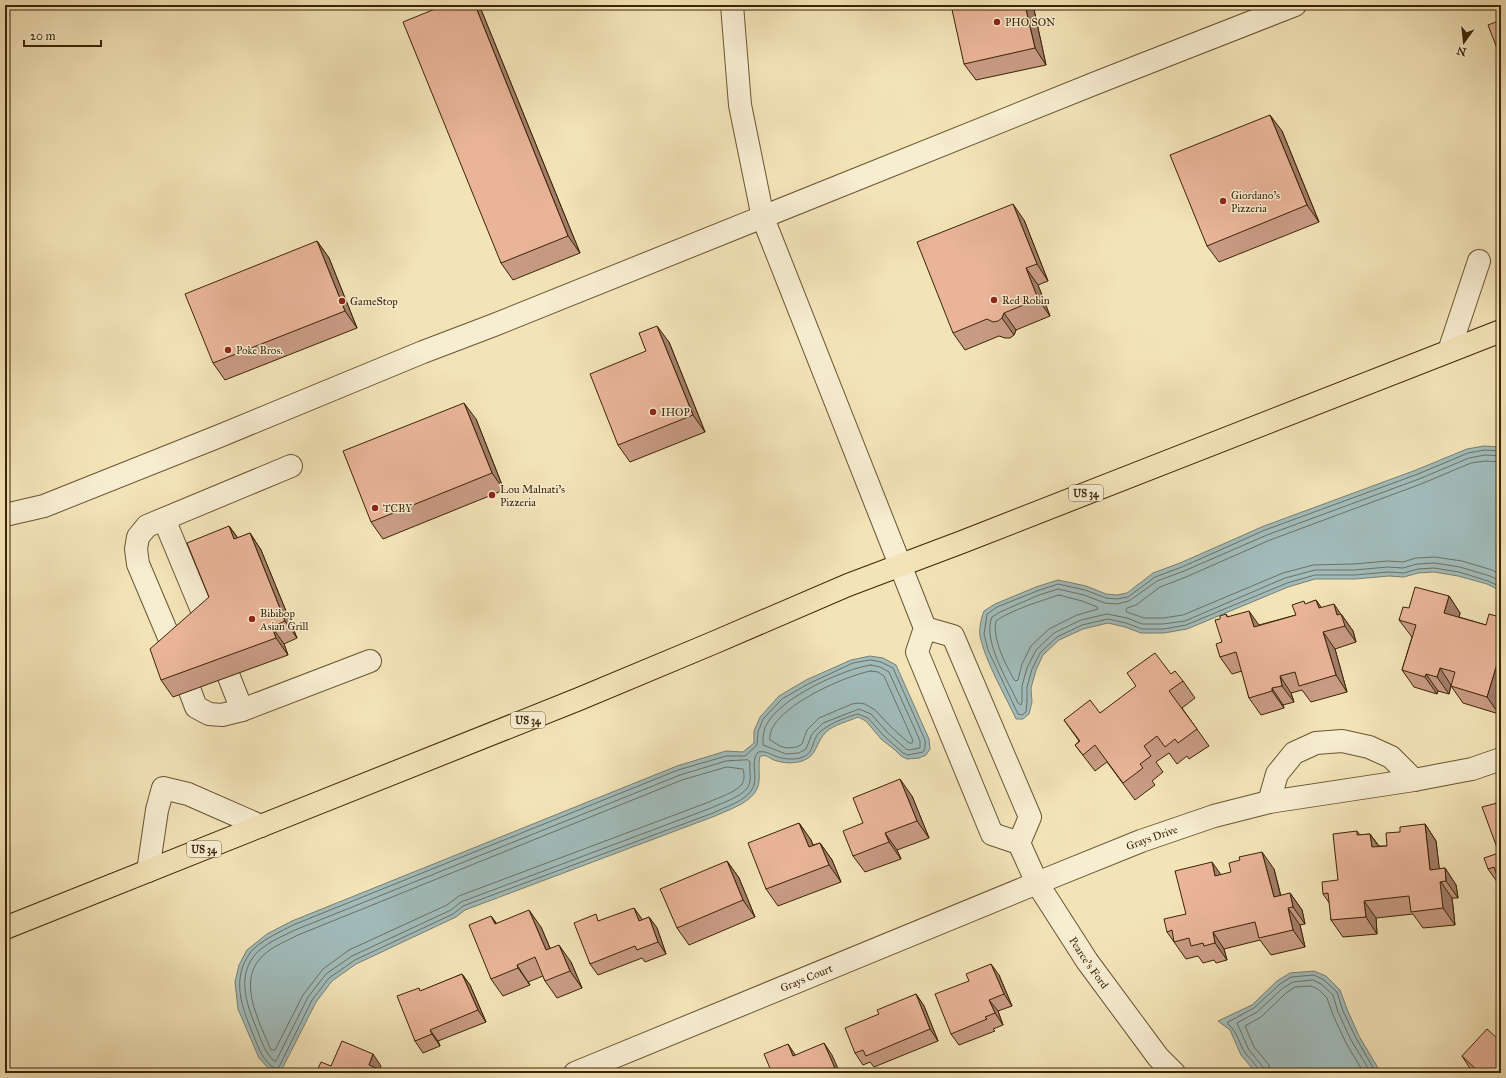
<svg xmlns="http://www.w3.org/2000/svg" width="1506" height="1078" viewBox="0 0 1506 1078" font-family="'IM FELL Great Primer',serif">
<style>
.water{fill:#a1bbba;stroke:#787f72}
.lines{fill:none;stroke-linecap:round;stroke-linejoin:round}
.shore{stroke:#6e7060;stroke-width:1}
.minor-casing{stroke:#695432;stroke-width:24}
.major-casing{stroke:#3b2405;stroke-width:24}
.minor{stroke:#f7edd1;stroke-width:22}
.major{stroke:#f3e4b8;stroke-width:22}
.wall{fill:#c89b84;stroke:#3b2405}
.shaded-wall{fill:#a37e6b;stroke:#3b2405}
.building{fill:#e9b499;stroke:#3b2405}
.poi-dot{fill:#8f2418;stroke:#f7edd1;stroke-width:1.5}
.labels{text-anchor:middle;stroke-width:3;stroke-linejoin:round;paint-order:stroke}
.shield{fill:#f7edd1;stroke:#736042;stroke-width:1}
.shield-label{font-size:10px;font-weight:bold;fill:#3b2405}
.poi-label{font-size:11px;fill:#3b2405;stroke:#f7edd1;text-anchor:start}
.street-label{font-size:11px;fill:#3b2405;stroke:#f7edd1}
</style>
<rect width="100%" height="100%" fill="#f3e4b8"/>
<filter id="stains"><feTurbulence type="fractalNoise" baseFrequency=".005" numOctaves="4"/><feColorMatrix values="0 0 0 0 .2 0 0 0 0 .09 0 0 0 0 .02 0 0 0 .5 -.17"/></filter>
<radialGradient id="worn" r=".72"><stop offset=".6" stop-color="#630" stop-opacity="0"/><stop offset="1" stop-color="#630" stop-opacity=".3"/></radialGradient>
<g class="water">
<path d="M1484 446 1501 447V591L1487 584 1458 576 1434 572 1418 573 1404 577 1389 576 1355 579H1315L1288 587 1187 629 1164 633H1141L1125 627 1108 623 1083 629 1059 640 1043 655 1036 670 1031 688 1032 702 1029 714 1023 719H1016C1005 695 985 661 980 636 979 628 981 619 984 611L995 604 1036 587 1058 580 1086 586 1106 594 1117 595 1127 593 1153 573 1180 563 1264 526 1416 470 1467 449Z"/>
<path d="M870 656 883 658 896 665 929 739 930 749 926 755 919 758 907 759 901 756 895 750 881 739 866 721 858 717C849 721 834 725 827 731 815 742 818 756 802 761 794 764 782 763 774 760 767 757 768 755 760 756 758 764 760 773 759 781 758 801 730 809 715 816L465 910 456 917 356 964 332 981 316 1002 282 1069 278 1073 270 1070 259 1058 238 1009 235 982 239 965 247 950 267 934 292 921 677 766 726 751 743 752 754 743V731L760 717 779 696 806 680 851 660Z"/>
<path d="M1314 971 1326 976 1340 990 1347 1009 1359 1036 1381 1073H1256L1241 1055 1230 1030 1218 1021 1252 1005 1277 981 1290 973Z"/>
</g>
<g class="lines">
<g class="shore">
<path d="M1501 451 1485 450 1468 453 1418 474 1265 530 1182 567 1155 577 1128 597 1117 599 1106 598 1085 590 1058 584 1037 591 997 607 987 614 984 634 988 650 1018 714 1022 715 1026 712 1027 702V687L1032 669 1040 653 1057 637 1082 625 1108 619 1126 623 1142 629H1164L1186 625 1287 583 1315 575H1355L1388 572 1404 573 1418 569 1434 568 1459 572 1488 581 1501 587"/>
<path d="M1501 456 1485 455 1469 458 1419 479 1267 535 1184 571 1157 581 1129 601 1117 604 1105 603 1084 595 1058 589 1039 595 1000 612 992 617C982 640 1008 681 1018 703L1021 705 1022 702V686L1027 668 1036 650 1054 633 1081 620 1107 614 1127 618 1142 624H1163L1185 621 1285 578 1315 570H1354L1388 567 1403 568 1417 564 1435 563 1460 567 1490 576 1501 581"/>
<path d="M1501 462 1485 461 1471 463 1421 484 1270 540 1186 577 1160 587 1136 605 1127 608 1126 610 1127 612 1144 618H1163L1183 615 1283 573 1313 565 1354 564 1388 561 1403 562 1416 558 1435 557 1462 561 1492 570 1501 575"/>
<path d="M1059 595 1082 601 1097 607 1098 609 1077 615 1049 629 1031 646 1022 664 1018 680 1015 681C1006 666 992 638 996 621 1009 611 1043 600 1059 595Z"/>
<path d="M871 660 881 662 893 668 925 740V748L923 752 908 755 903 753 884 736 868 718 858 714C846 717 822 726 816 737 811 747 813 754 800 758 792 760 782 759 775 756 768 753 766 751 758 752 749 762 760 780 751 791 743 802 725 807 713 813L463 906 453 914 355 960 329 978 312 1000 279 1067 276 1069C263 1062 258 1047 253 1034 242 1008 231 979 250 953 259 941 280 932 293 925L678 770 726 756H745L757 745 758 732 763 719 782 699 808 684 853 663Z"/>
<path d="M871 665 880 667 889 672 917 734 920 741V748L909 750 906 749 887 732 871 714 859 709 823 723 812 734 806 749 799 753 786 754 763 745C763 738 763 729 768 722 783 697 843 669 871 665Z"/>
<path d="M871 671 878 672 884 676 911 736 913 741 912 743H909L892 728 875 710 865 704 859 703 852 704 819 718 807 730 802 744 797 747 786 748 780 746 770 740C766 710 846 675 871 671Z"/>
<path d="M748 760 750 762C749 768 751 776 750 782 747 796 723 802 711 808L461 902 451 910 352 956 326 974 308 997 276 1061H274C265 1052 262 1043 258 1032 248 1008 236 979 254 956 263 944 283 936 295 930L680 775 726 761Z"/>
<path d="M727 767 743 769C744 773 745 780 742 784 737 792 717 798 709 802L459 896 447 905 349 950 323 969 303 995 275 1050H271C261 1025 238 985 259 960 268 948 285 942 298 935L682 780Z"/>
<path d="M1259 1073C1258 1066 1251 1060 1246 1054 1239 1045 1238 1032 1228 1024V1022L1254 1008 1280 984 1291 977 1314 975 1324 980 1337 992 1343 1011 1356 1038 1376 1073"/>
<path d="M1264 1073 1263 1067 1249 1050 1237 1023 1257 1012 1283 988 1293 982 1313 980 1321 984 1333 995 1338 1012 1351 1040 1371 1073"/>
<path d="M1270 1073 1269 1065 1254 1047 1245 1026 1261 1017 1286 993 1295 987 1311 986 1318 989 1327 998 1333 1015 1346 1043 1364 1073"/>
</g>
<defs>
<g id="minor">
<path d="M732 5 740 105 763 218 925 628 917 652 992 834 1019 843"/>
<path d="M1449 351 1479 261"/>
<path d="M5 515 44 506 217 437 423 352 494 325 1101 81 1295 5"/>
<path d="M164 519 208 625"/>
<path id="s1" d="M925 628 953 636 1030 817 1019 843 1037 883 1087 961 1158 1057 1174 1073"/>
<path d="M176 654 138 564 136 549 138 537 147 526 291 466"/>
<path d="M229 677 242 710"/>
<path d="M190 691 196 707 209 714 222 715 242 710 370 661"/>
<path d="M1269 802 1277 774 1294 753 1316 743 1342 741 1369 747 1391 757 1414 780"/>
<path d="M148 871 157 810 163 788 188 794 261 826"/>
<path id="s2" d="M575 1073 1037 883 1141 841 1214 816 1269 802 1414 780 1472 769 1501 759"/>
</g>
<path id="major" d="M5 928 579 699 713 643 848 585 962 542 1501 331"/>
</defs>
<use href="#minor" class="minor-casing"/>
<use href="#major" class="major-casing"/>
<use href="#minor" class="minor"/>
<use href="#major" class="major"/>
</g>
<g class="wall">
<path d="M445 5H478L482 12 580 253 513 280 501 263Z"/>
<path d="M1033 5 1046 65 976 80 964 64Z"/>
<path d="M1282 131 1319 222 1219 262 1207 246Z"/>
<path d="M1024 220 1048 281 1038 285 1050 316 1016 330 1014 335 1010 338H1005L999 336 965 350 953 333Z"/>
<path d="M317 241 329 258 357 328 225 380 213 363Z"/>
<path d="M669 342 705 432 630 462 618 445Z"/>
<path d="M476 419 504 490 383 539 371 522Z"/>
<path d="M229 526 238 538 250 533 261 550 297 638 284 644 288 655 173 697 161 680 209 597Z"/>
<path d="M1449 596 1460 613 1459 617 1486 625 1500 617 1501 619V707L1499 714 1463 703 1451 686 1449 694 1438 691 1437 694 1414 687 1402 670 1412 637 1399 620 1409 608Z"/>
<path d="M1316 600 1321 608 1341 614 1353 631 1356 642 1335 649 1347 692 1311 702 1302 690 1291 693 1294 702 1283 705 1284 708 1261 715 1249 698 1242 671 1232 674 1220 657 1226 614 1228 617 1259 625 1296 615 1306 604Z"/>
<path d="M1171 674 1183 681 1195 698 1182 708 1209 746 1189 759 1187 756 1177 764 1169 753 1156 762 1163 772 1152 781 1155 785 1135 800 1107 762 1095 771 1075 745 1079 741 1064 720 1100 713Z"/>
<path d="M912 796 929 838 897 850 901 859 865 872 853 856 863 823Z"/>
<path d="M799 823 811 840 813 845 820 843 832 860 841 882 778 906 766 889Z"/>
<path d="M1425 824 1436 841 1439 869 1445 868 1456 885 1458 898H1452L1455 925 1423 928 1413 914 1376 918 1377 934 1343 937 1331 920 1330 904 1323 894 1338 880 1357 831 1360 835 1370 834 1379 846H1387L1400 832Z"/>
<path d="M1499 853 1501 886H1500L1488 869Z"/>
<path d="M727 861 739 878 755 917 689 945 677 928Z"/>
<path d="M1274 869 1281 896 1290 893 1302 910 1305 924 1300 925 1305 947 1271 955 1260 940 1224 949 1227 960 1216 963 1214 960 1203 963 1198 956 1186 959 1167 932 1186 914 1221 875Z"/>
<path d="M491 916 497 924 541 927 550 948 571 962 582 988 557 998 545 981 543 976 528 982 530 985 503 996 491 979Z"/>
<path d="M649 917 657 928 666 954 645 962 642 958 598 975 590 964 600 921 642 920Z"/>
<path d="M462 974 470 985 486 1022 438 1041 440 1046 423 1053 415 1041 421 991Z"/>
<path d="M999 975 1012 1006 998 1011 1003 1025 993 1029 995 1031 959 1045 951 1034Z"/>
<path d="M916 994 924 1006 938 1041 874 1067 870 1062 863 1065 855 1053 879 1014Z"/>
<path d="M1499 1040 1501 1073H1473L1462 1056Z"/>
</g>
<g class="shaded-wall">
<path d="M475 5H478L482 12 580 253 568 236Z"/>
<path d="M1025 5H1033L1046 65 1035 48Z"/>
<path d="M1270 115 1282 131 1319 222 1307 205Z"/>
<path d="M1013 204 1024 220 1048 281 1037 264Z"/>
<path d="M317 241 329 258 357 328 345 311Z"/>
<path d="M1026 268 1038 285 1050 316 1038 299Z"/>
<path d="M1004 313 1016 330 1014 335 1002 318Z"/>
<path d="M657 326 669 342 705 432 693 415Z"/>
<path d="M464 403 476 419 504 490 492 473Z"/>
<path d="M229 526 241 543 234 539Z"/>
<path d="M250 533 261 550 297 638 285 621Z"/>
<path d="M1449 596 1460 613 1456 629 1444 613Z"/>
<path d="M1316 600 1328 617 1319 608Z"/>
<path d="M1334 604 1342 616 1341 614 1353 631 1356 642 1337 615Z"/>
<path d="M1249 611 1261 628 1254 627Z"/>
<path d="M272 627 284 644 288 655 276 638Z"/>
<path d="M1323 632 1335 649 1347 692 1336 675Z"/>
<path d="M1500 654 1501 656V707L1499 714 1487 697Z"/>
<path d="M1440 668 1451 685 1449 694 1437 677Z"/>
<path d="M1426 674 1438 691 1437 694 1425 677Z"/>
<path d="M1280 676 1291 693 1294 702 1282 686Z"/>
<path d="M1272 688 1283 705 1284 708 1272 691Z"/>
<path d="M900 779 912 796 929 838 917 821Z"/>
<path d="M799 823 811 840 820 864 809 847Z"/>
<path d="M1425 824 1436 841 1441 882 1452 898 1455 925 1443 908 1430 870Z"/>
<path d="M885 833 897 850 901 859 889 842Z"/>
<path d="M1370 834 1382 851 1372 847Z"/>
<path d="M820 843 832 860 841 882 829 865Z"/>
<path d="M1262 852 1274 869 1285 914 1274 897Z"/>
<path d="M727 861 739 878 755 917 743 900Z"/>
<path d="M1212 862 1224 879 1215 876Z"/>
<path d="M1445 868 1456 885 1458 898 1446 881Z"/>
<path d="M1290 893 1302 910 1305 924 1293 907Z"/>
<path d="M1364 901 1376 918 1377 934 1366 917Z"/>
<path d="M634 908 642 919 647 932 639 921Z"/>
<path d="M1288 908 1300 925 1305 947 1293 930Z"/>
<path d="M529 910 541 927 558 967 546 950Z"/>
<path d="M491 916 503 933 495 924Z"/>
<path d="M649 917 657 928 666 954 658 942Z"/>
<path d="M1213 932 1224 949 1227 960 1215 943Z"/>
<path d="M559 945 571 962 582 988 570 971Z"/>
<path d="M991 964 999 975 1012 1006 1004 994Z"/>
<path d="M517 965 528 982 530 985 518 968Z"/>
<path d="M462 974 470 985 486 1022 478 1010Z"/>
<path d="M916 994 924 1006 938 1041 930 1029Z"/>
<path d="M989 1000 998 1011 1003 1025 995 1013Z"/>
<path d="M430 1030 438 1041 440 1046 432 1034Z"/>
<path d="M824 1043 832 1055 840 1073H837Z"/>
<path d="M788 1044 796 1056H793Z"/>
<path d="M373 1054 381 1066 379 1070 381 1073H374L369 1065Z"/>
</g>
<g class="building">
<path d="M445 5H475L568 236 501 263 403 22Z"/>
<path d="M951 5H1025L1035 48 964 64Z"/>
<path d="M1501 20V59L1488 25Z"/>
<path d="M1270 115 1307 205 1207 246 1170 155Z"/>
<path d="M1013 204 1037 264 1026 268 1038 299 1004 313 1002 318 998 321 993 322 987 319 953 333 917 242Z"/>
<path d="M317 241 345 311 213 363 185 294Z"/>
<path d="M657 326 693 415 618 445 590 374 646 351 639 333Z"/>
<path d="M464 403 492 473 371 522 343 451Z"/>
<path d="M229 526 234 539 250 533 285 621 272 627 276 638 161 680 150 649 209 597 187 543Z"/>
<path d="M1415 587 1449 596 1444 613 1486 625 1489 614 1500 617 1499 620H1501V654H1500L1487 697 1451 686 1455 672 1440 668 1437 677 1426 674 1425 677 1402 670 1416 625 1399 620 1403 607 1409 608Z"/>
<path d="M1316 600 1319 608 1334 604 1337 615 1341 614 1345 626 1323 632 1336 675 1299 686 1295 672 1280 676 1282 686 1272 688V691L1249 698 1236 652 1220 657 1216 644 1222 642 1215 620 1220 619V616L1226 614 1227 617 1249 611 1254 627 1296 615 1292 605 1304 601 1305 604Z"/>
<path d="M1155 653 1171 674 1175 671 1183 681 1169 691 1197 729 1178 743 1175 739 1165 747 1157 736 1144 746 1151 756 1140 764 1143 768 1123 783 1095 745 1083 755 1075 745 1080 741 1064 720 1090 700 1100 713 1136 686 1127 673Z"/>
<path d="M900 779 917 821 885 833 889 842 853 856 843 831 863 823 853 798Z"/>
<path d="M1501 802V887L1494 867 1488 869 1484 858 1499 853 1482 807Z"/>
<path d="M799 823 809 847 820 843 829 865 766 889 748 843Z"/>
<path d="M1425 824 1430 870 1445 868 1446 881 1440 882 1443 908 1411 912 1409 896 1364 901 1366 917 1331 920 1328 893 1323 894 1322 882 1338 880 1333 834 1357 831V835L1370 834 1372 847 1387 846 1386 833 1400 832V827Z"/>
<path d="M1262 852 1274 897 1290 893 1293 907 1288 908 1293 930 1259 938 1255 922 1213 932 1215 943 1204 946 1203 943 1191 946 1189 938 1174 942 1172 930 1167 932 1164 919 1186 914 1175 871 1212 862 1215 876 1231 872 1229 863 1240 860 1239 857Z"/>
<path d="M727 861 743 900 677 928 660 889Z"/>
<path d="M634 908 639 921 649 917 658 942 637 950 635 946 590 964 574 923 596 914 598 921Z"/>
<path d="M529 910 546 950 559 945 570 971 545 981 535 957 517 965 518 968 491 979 469 925 491 916 495 924Z"/>
<path d="M991 964 1004 994 989 1000 995 1013 985 1017 987 1019 951 1034 935 994 969 981 966 974Z"/>
<path d="M462 974 478 1010 430 1030 432 1034 415 1041 397 996 419 988 420 991Z"/>
<path d="M916 994 930 1029 866 1056 863 1050 855 1053 845 1028 879 1014 877 1010Z"/>
<path d="M1487 1029 1499 1040 1501 1039V1073H1478L1479 1072 1462 1056Z"/>
<path d="M342 1041 373 1054 369 1065 378 1069 376 1073H316L321 1062 331 1066Z"/>
<path d="M824 1043 837 1073H772L764 1054 788 1044 793 1056Z"/>
<path d="M734 1070 736 1073H727Z"/>
</g>
<g class="poi-dot">
<circle cx="997" cy="22" r="4"/>
<circle cx="1223" cy="201" r="4"/>
<circle cx="994" cy="300" r="4"/>
<circle cx="342" cy="301" r="4"/>
<circle cx="228" cy="350" r="4"/>
<circle cx="653" cy="412" r="4"/>
<circle cx="492" cy="495" r="4"/>
<circle cx="375" cy="508" r="4"/>
<circle cx="252" cy="619" r="4"/>
</g>
<g class="labels">
<g class="shield">
<rect x="1069" y="485" width="34" height="16" rx="3"/>
<rect x="511" y="712" width="34" height="16" rx="3"/>
<rect x="187" y="841" width="34" height="16" rx="3"/>
</g>
<g class="shield-label">
<text x="1086" y="497">US 34</text>
<text x="528" y="724">US 34</text>
<text x="204" y="853">US 34</text>
</g>
<g class="poi-label">
<text x="1005" y="26">PHO SON</text>
<text x="1231" y="199">Giordano's<tspan x="1231" dy="13">Pizzeria</tspan></text>
<text x="1002" y="304">Red Robin</text>
<text x="350" y="305">GameStop</text>
<text x="236" y="354">Poke Bros.</text>
<text x="661" y="416">IHOP</text>
<text x="500" y="493">Lou Malnati's<tspan x="500" dy="13">Pizzeria</tspan></text>
<text x="383" y="512">TCBY</text>
<text x="260" y="617">Bibibop<tspan x="260" dy="13">Asian Grill</tspan></text>
</g>
<g class="street-label">
<text dy="4" stroke="none"><textPath href="#s2" startOffset="623">Grays Drive</textPath></text>
<text dy="4" stroke="none"><textPath href="#s1" startOffset="393">Pearce's Ford</textPath></text>
<text dy="4" stroke="none"><textPath href="#s2" startOffset="250">Grays Court</textPath></text>
</g>
</g>
<rect width="1506" height="1078" fill="none" stroke="#f3e4b8" stroke-width="20"/>
<rect x="6" y="6" width="1494" height="1066" fill="none" stroke="#3b2405" stroke-width="2"/>
<rect x="10" y="10" width="1486" height="1058" fill="none" stroke="#3b2405"/>
<g transform="translate(1464 42) rotate(195)" stroke="#f7edd1" stroke-width="3" paint-order="stroke">
<path d="M0-3L7 15L0 10L-7 15Z" fill="#3b2405"/>
<text y="-6" font-size="11" font-weight="bold" text-anchor="middle" fill="#3b2405">N</text>
</g>
<path d="M24 40v6h77v-6" fill="none" stroke="#3b2405" stroke-width="2"/>
<text x="30" y="40" font-size="12" fill="#3b2405" stroke="#f7edd1" stroke-width="3" paint-order="stroke">20 m</text>
<rect width="100%" height="100%" filter="url(#stains)"/>
<rect width="100%" height="100%" fill="url(#worn)"/>
</svg>
